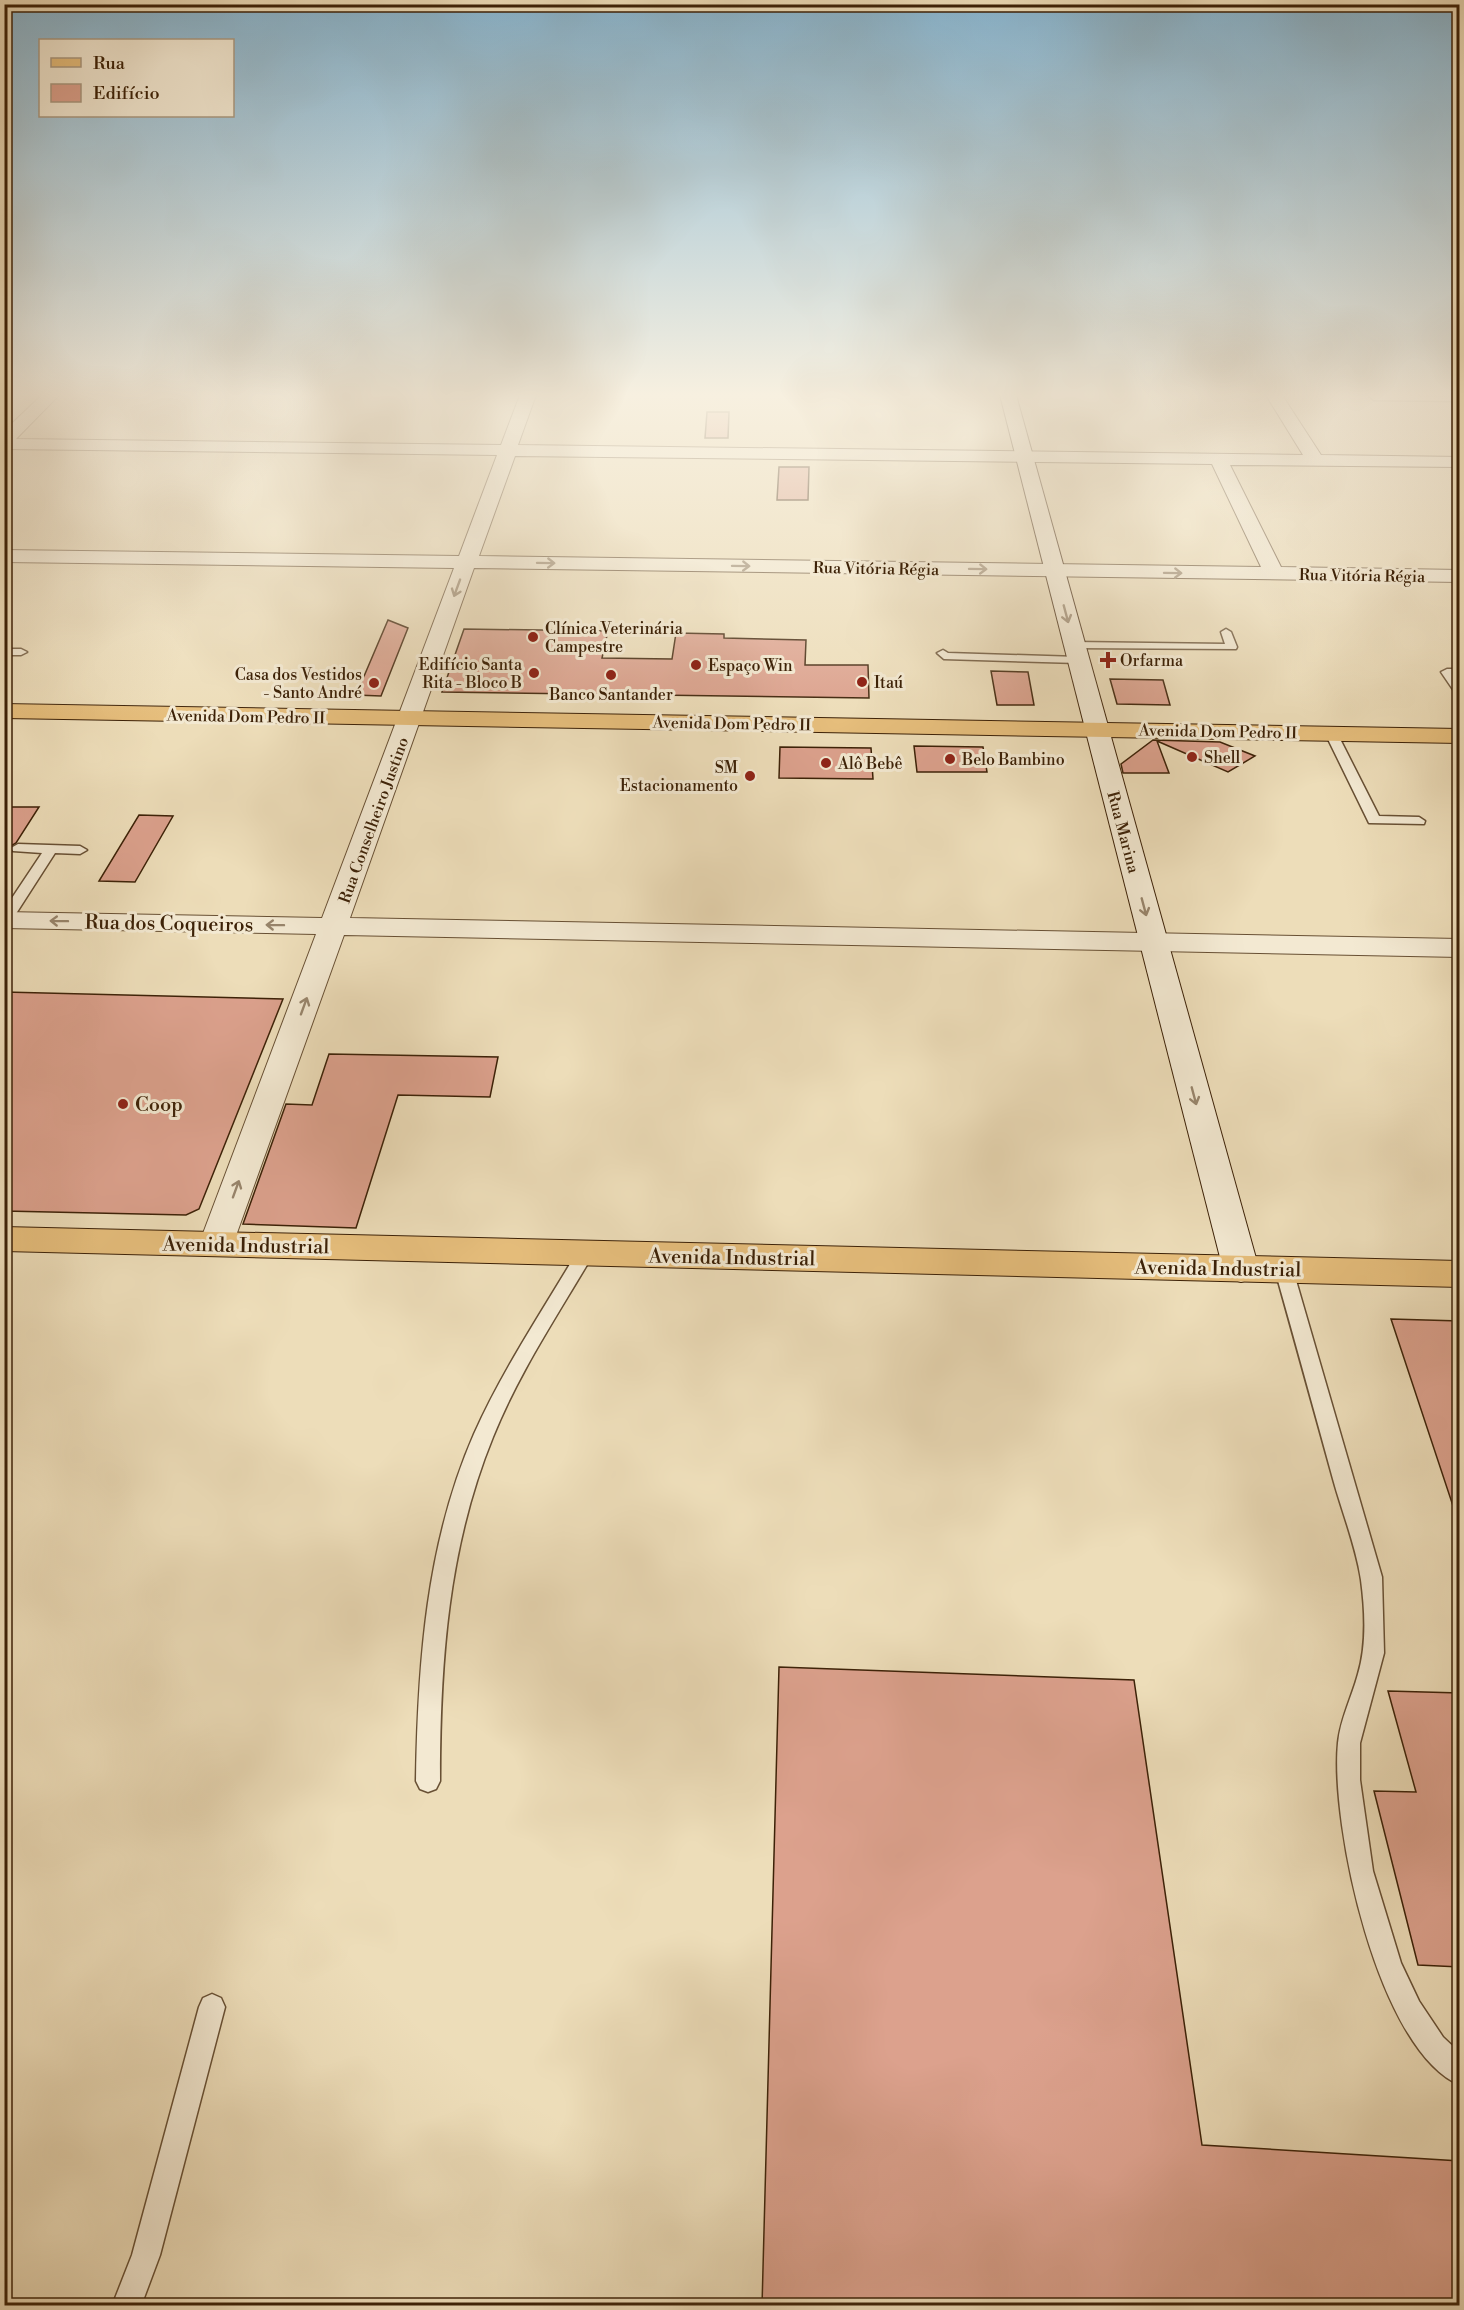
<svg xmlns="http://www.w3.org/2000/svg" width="1464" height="2310" viewBox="0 0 1464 2310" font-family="'Libre Bodoni',serif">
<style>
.building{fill:#dca18d;stroke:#3c2107;stroke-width:1.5}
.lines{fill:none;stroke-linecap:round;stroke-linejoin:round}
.lane-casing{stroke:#685034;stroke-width:3}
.street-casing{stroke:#685034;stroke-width:2}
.secondary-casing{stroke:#3c2107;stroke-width:2}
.primary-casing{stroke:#3c2107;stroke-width:2}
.lane{fill:#f3e9d2;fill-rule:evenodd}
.street{fill:#f3e9d2;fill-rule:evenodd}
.secondary{fill:#f3e9d2;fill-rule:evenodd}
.primary{fill:#e6be7c;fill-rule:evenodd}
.oneway{stroke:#98856c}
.poi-dot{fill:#8f2418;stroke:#f3e9d2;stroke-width:2}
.labels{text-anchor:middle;stroke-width:6;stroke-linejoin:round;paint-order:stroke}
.far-street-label{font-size:16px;fill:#3c2107;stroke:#f3e9d2}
.far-poi-label{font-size:16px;fill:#3c2107;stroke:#f3e9d2;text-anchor:start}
.street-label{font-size:20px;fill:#3c2107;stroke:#f3e9d2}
.poi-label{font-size:20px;fill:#3c2107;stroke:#f3e9d2;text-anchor:start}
</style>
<rect width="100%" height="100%" fill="#edddb9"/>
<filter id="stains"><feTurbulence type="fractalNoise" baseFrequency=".00333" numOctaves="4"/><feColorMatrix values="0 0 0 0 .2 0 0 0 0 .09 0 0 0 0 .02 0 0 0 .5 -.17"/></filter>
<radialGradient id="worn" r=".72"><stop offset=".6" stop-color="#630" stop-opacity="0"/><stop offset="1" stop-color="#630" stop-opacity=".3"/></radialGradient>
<g class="building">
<path d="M707 412H729L728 438H705Z"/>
<path d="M779 467H809L808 500H777Z"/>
<path d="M388 620 408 628 381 696 356 695Z"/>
<path d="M464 629 608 631 602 658 672 659 676 633 724 634V638L806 640 805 665H868L869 698 442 692Z"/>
<path d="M991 671 1028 672 1034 705H997Z"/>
<path d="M1110 679 1163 680 1170 705 1117 704Z"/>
<path d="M1153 740 1220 742 1255 756 1228 772 1157 741 1169 773H1123L1121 764Z"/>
<path d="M914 746 983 747 987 772H917Z"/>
<path d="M780 747 871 748 873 779 779 778Z"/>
<path d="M4 807H39L16 843 9 847 10 851 4 860Z"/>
<path d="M139 815 173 816 135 882 99 881Z"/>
<path d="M4 992 283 999 199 1209 186 1215 4 1211Z"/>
<path d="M329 1054 498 1057 490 1097 398 1095 356 1228 243 1224 286 1104 312 1105Z"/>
<path d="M1391 1319 1460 1321V1511L1455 1512Z"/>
<path d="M779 1667 1134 1680 1202 2145 1460 2161V2306H762Z"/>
<path d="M1388 1691 1460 1693V1967L1418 1965 1374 1791 1416 1792Z"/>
</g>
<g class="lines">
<defs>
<g id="lane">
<path d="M1368 395 1460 397V401L1374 400Z"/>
<path d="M1226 629 1231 632 1237 647 1236 649 1074 648 1069 645 1074 642 1225 644 1221 632Z"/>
<path d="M4 649H21L27 652 21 655H4Z"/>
<path d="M943 650 948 653 1078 657 1084 660 1078 663 944 659 937 653Z"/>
<path d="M1460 669V675H1455L1460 682V695L1456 694 1441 672 1447 669Z"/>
<path d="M1331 729 1337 733 1379 816 1419 817 1425 821 1424 824 1369 823 1325 733Z"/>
<path d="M18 844 80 846 87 850 80 854 55 853 10 923 5 924 4 910 42 853 13 851 11 848Z"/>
<path d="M585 1247 591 1249 594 1253C559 1313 519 1372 493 1437 448 1547 440 1663 440 1781L436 1789 428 1792 420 1789 416 1781C418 1663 426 1544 474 1434 503 1369 543 1310 579 1249Z"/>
<path d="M1284 1264 1290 1265 1293 1270 1382 1577 1384 1653 1360 1743V1780L1373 1871 1401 1963 1419 2001 1443 2037 1460 2053V2085C1378 2051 1330 1824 1338 1743 1340 1719 1352 1697 1358 1674 1367 1644 1365 1610 1361 1580 1356 1546 1342 1512 1333 1479 1314 1410 1295 1340 1275 1270L1278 1265Z"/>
<path d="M212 1994 221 1998 225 2007 160 2255 141 2306H112L132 2255 199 2007 203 1998Z"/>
</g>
<path id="street" d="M42 395H59L16 439 501 445 520 395H536L518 445 1303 455 1266 395H1282L1321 455 1460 457V467L1230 465 1281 567 1460 570V582L474 568 350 918 1460 939V957L344 935 233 1244 228 1253 216 1256 204 1253 199 1244 316 934 4 928V912L322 918 454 568 4 562V550L459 556 497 455 4 449V431ZM515 456 1212 464 1261 567 479 556Z"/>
<path id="secondary" d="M1000 395H1016L1259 1269 1254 1278 1241 1282 1228 1278 1223 1269Z"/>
<g id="primary">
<path d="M4 704 1460 729V743L4 718Z"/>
<path d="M4 1227 1460 1261V1287L4 1251Z"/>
</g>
</defs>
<use href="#lane" class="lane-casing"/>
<use href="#street" class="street-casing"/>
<use href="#secondary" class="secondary-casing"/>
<use href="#primary" class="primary-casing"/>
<use href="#lane" class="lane"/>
<use href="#street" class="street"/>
<use href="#secondary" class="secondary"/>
<use href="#primary" class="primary"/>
</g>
<defs><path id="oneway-shaft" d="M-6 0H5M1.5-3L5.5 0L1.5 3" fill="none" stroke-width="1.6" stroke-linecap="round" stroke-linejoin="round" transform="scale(1.5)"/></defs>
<g class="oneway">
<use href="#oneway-shaft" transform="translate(546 563) rotate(1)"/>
<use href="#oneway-shaft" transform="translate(741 566) rotate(1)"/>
<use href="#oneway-shaft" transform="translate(978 569) rotate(1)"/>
<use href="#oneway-shaft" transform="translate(1173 573) rotate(1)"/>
<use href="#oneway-shaft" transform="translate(457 588) rotate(110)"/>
<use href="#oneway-shaft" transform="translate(1066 614) rotate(75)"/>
<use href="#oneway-shaft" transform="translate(1144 907) rotate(75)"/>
<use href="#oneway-shaft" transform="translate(59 921) rotate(-179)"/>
<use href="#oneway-shaft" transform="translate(275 925) rotate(-179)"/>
<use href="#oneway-shaft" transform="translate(304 1006) rotate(-70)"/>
<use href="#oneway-shaft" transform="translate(1194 1096) rotate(75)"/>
<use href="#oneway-shaft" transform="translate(236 1189) rotate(-70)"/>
</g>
<linearGradient id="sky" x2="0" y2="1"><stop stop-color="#88b7d3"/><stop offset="0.55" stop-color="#f7f0e0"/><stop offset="1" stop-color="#f7f0e0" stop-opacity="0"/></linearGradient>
<rect width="1464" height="718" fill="url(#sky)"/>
<g class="poi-dot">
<circle cx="533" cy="637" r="6"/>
<path d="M1105 651h6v6h6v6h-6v6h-6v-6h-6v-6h6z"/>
<circle cx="696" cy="665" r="6"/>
<circle cx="534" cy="673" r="6"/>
<circle cx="611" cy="675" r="6"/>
<circle cx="862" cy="682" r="6"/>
<circle cx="374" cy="683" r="6"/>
<circle cx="1192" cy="757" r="6"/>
<circle cx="950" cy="759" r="6"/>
<circle cx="826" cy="763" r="6"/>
<circle cx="750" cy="776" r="6"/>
<circle cx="123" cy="1104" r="6"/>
</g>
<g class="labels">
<g class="far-street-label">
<text transform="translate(876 568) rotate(1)" y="6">Rua Vitória Régia</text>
<text transform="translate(1362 575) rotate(1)" y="6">Rua Vitória Régia</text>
<text transform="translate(246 716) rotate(1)" y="6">Avenida Dom Pedro II</text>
<text transform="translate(732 723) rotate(1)" y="6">Avenida Dom Pedro II</text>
<text transform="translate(1218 731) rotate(1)" y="6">Avenida Dom Pedro II</text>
<text transform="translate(373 820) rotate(-70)" y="6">Rua Conselheiro Justino</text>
<text transform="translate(1124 832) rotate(75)" y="6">Rua Marina</text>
</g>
<g class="far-poi-label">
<text x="545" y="634">Clínica Veterinária<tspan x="545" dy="18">Campestre</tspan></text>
<text x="1120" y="666">Orfarma</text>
<text x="522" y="670" text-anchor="end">Edifício Santa<tspan x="522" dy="18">Rita - Bloco B</tspan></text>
<text x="708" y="671">Espaço Win</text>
<text x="362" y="680" text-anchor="end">Casa dos Vestidos<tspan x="362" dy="18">- Santo André</tspan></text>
<text x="874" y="688">Itaú</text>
<text x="611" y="700" text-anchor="middle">Banco Santander</text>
<text x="1204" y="763">Shell</text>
<text x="962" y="765">Belo Bambino</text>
<text x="838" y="769">Alô Bebê</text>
<text x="738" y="773" text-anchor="end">SM<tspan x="738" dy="18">Estacionamento</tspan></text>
</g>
<g class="street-label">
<text transform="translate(169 923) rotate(1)" y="7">Rua dos Coqueiros</text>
<text transform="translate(246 1245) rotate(1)" y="7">Avenida Industrial</text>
<text transform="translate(732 1257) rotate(1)" y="7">Avenida Industrial</text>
<text transform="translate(1218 1268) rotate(1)" y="7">Avenida Industrial</text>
</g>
<g class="poi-label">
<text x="135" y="1111">Coop</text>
</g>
</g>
<rect width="1464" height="2310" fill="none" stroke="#edddb9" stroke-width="24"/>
<rect x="6" y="6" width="1452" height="2298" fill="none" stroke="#3c2107" stroke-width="3"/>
<rect x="12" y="12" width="1440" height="2286" fill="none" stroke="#3c2107" stroke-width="1.5"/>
<rect x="39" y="39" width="195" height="78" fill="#f3e9d2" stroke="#aa9981" stroke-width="1.5"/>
<rect x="51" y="58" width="30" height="9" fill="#e6be7c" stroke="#aa9981" stroke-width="1.5"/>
<text x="93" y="69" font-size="18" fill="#3c2107">Rua</text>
<rect x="51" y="84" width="30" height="18" fill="#dca18d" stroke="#aa9981" stroke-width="1.5"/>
<text x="93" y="99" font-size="18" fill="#3c2107">Edifício</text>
<rect width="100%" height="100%" filter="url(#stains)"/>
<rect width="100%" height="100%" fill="url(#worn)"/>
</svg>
